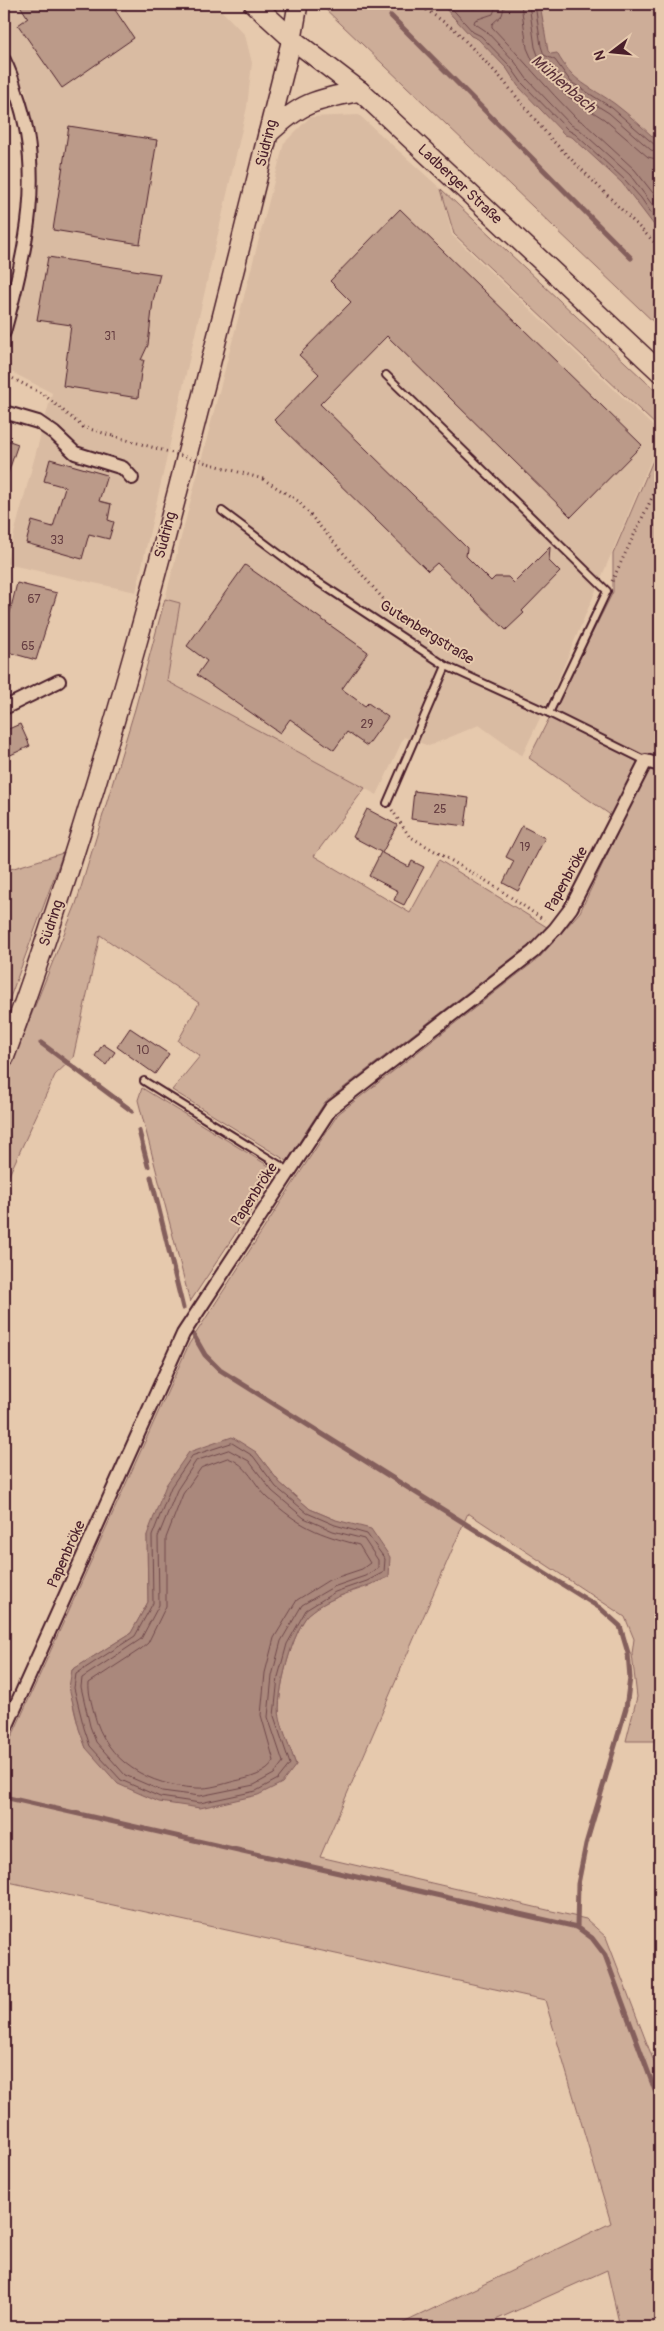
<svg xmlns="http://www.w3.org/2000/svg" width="664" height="2331" viewBox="0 0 664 2331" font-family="Pangolin,sans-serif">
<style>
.built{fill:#d9bba2}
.green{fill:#cdad98;stroke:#8c6662;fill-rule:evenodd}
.water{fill:#aa887c;stroke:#845e5c}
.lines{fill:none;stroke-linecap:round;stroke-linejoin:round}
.shore{stroke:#70494b;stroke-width:1}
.stream{stroke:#845e5c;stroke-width:5}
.building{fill:#bb9a89;stroke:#4a1f2b}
.service-casing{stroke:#4a1f2b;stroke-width:10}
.minor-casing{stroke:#4a1f2b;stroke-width:16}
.secondary-casing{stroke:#4a1f2b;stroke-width:22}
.path{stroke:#4a1f2b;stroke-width:3;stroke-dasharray:1 4;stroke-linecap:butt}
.service{stroke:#e6c9ad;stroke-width:6}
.minor{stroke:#e6c9ad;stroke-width:12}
.secondary{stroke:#e6c9ad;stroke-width:19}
.path-bridge{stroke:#4a1f2b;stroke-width:3;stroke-dasharray:1 4;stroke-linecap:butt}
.labels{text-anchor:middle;stroke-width:4;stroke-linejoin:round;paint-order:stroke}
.number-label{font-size:12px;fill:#663e42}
.street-label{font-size:15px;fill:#4a1f2b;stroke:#e6c9ad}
.water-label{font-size:16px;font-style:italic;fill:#5d343b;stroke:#e6c9ad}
</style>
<rect width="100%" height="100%" fill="#e6c9ad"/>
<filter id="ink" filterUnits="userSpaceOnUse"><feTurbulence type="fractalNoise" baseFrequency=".02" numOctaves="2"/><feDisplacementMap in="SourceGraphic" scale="10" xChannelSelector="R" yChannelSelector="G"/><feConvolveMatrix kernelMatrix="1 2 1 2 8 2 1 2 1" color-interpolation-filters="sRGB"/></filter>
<g filter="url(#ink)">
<g class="built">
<path d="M4 4H215L245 35 252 63 247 107 136 592 6 564 52 393 4 368V351L25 267 38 164 26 91 4 49Z"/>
<path d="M359 115 441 189 452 235 660 433V439L557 682 522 756 479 725 429 746 404 737 377 795 167 681 180 604 165 599 284 143 310 117Z"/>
</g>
<g class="green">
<path d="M320 4H660V328Z"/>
<path d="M441 189 660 395V429L454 234Z"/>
<path d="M660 444V1741H626L637 1697 632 1654 634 1639 625 1617 468 1513 320 1857 586 1919 606 1937 656 2067H660V2327H620L607 2270 480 2327H395L611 2223 545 2000 4 1881V1754L189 1344 338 1114 539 958 580 912 622 823 529 758 613 592V554ZM256 1452 280 1483 310 1509 336 1520 369 1586C349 1593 326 1599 310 1613 293 1628 275 1696 280 1718 283 1734 291 1750 296 1765L86 1748C77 1723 68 1697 72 1670L131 1633 148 1602 147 1535Z"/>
<path d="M165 599 180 603 167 681 365 788 314 856 410 913 439 860 550 929 325 1102 287 1161 172 1090 200 1056 178 1041 199 1003 100 935 73 1058 55 1075 4 1186V1083L76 904 135 709Z"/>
<path d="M63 853 4 1014V871Z"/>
<path d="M142 1088 277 1171 190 1302 138 1100Z"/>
</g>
<g class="water">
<path d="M441 4H463L473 9 493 4H540L548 51 551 54 557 53C573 83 590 86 615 104 631 116 645 130 660 143V233L622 183 572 137 565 135 518 86 507 69 478 39 471 36Z"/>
<path d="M232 1437 256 1452 280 1483 310 1509 336 1520 371 1529 390 1557 389 1577C365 1588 329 1596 309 1614 293 1629 275 1696 280 1718 284 1734 291 1750 296 1765L282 1783 258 1795 200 1808 159 1802 118 1784 86 1748 79 1729 69 1687 72 1670 131 1633 148 1602 147 1535 166 1485 189 1452Z"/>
</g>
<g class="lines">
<g class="shore">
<path d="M448 4 473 32 481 36 510 66 522 83 568 130 575 134 625 180 641 198 660 226"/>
<path d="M497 4 493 14 475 20 474 23 486 31 515 62 527 79 571 125 579 129 630 175 660 215"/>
<path d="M505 4 502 15 492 24V27C521 57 547 89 576 118L584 123 635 170 660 202"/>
<path d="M521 4 527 48 534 64 545 72 564 94 604 119 648 157 660 160"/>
<path d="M529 4 535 47 539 58 551 66 567 87 609 113 651 150 660 153"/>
<path d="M535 4 541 46 544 55 555 60 571 82 612 108 655 145 660 146"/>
<path d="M232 1443 253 1456 276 1487 307 1513 335 1525 367 1534 385 1559 384 1572 367 1581 335 1592 306 1610 287 1644 278 1677 274 1716 290 1764 278 1779 256 1791 200 1803 160 1797 121 1780 90 1746 84 1728 74 1688 76 1674 135 1636 153 1603 152 1536 171 1487 192 1456Z"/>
<path d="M229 1450 249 1461 272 1491 304 1518 333 1531 364 1539 378 1560V1568L365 1576 333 1587 302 1605 281 1641 272 1676 268 1717 283 1762 274 1774 254 1785 200 1796 162 1791 125 1775 96 1742 90 1726 81 1687 82 1678 141 1639 159 1605 158 1537 177 1490 196 1461Z"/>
<path d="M228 1458C248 1464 254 1485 268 1498 300 1527 318 1534 359 1545L370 1563 362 1569 329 1580 297 1600 274 1638 265 1673 261 1715 274 1761C267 1774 249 1778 235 1781 223 1784 209 1789 197 1788 149 1786 106 1762 94 1713 92 1704 88 1692 89 1683L141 1649 148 1643 166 1606V1538L183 1494 201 1468Z"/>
</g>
<g class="stream">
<path d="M391 16 631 258"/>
<path d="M41 1043 132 1111"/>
<path d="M139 1131 148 1166"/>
<path d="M151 1177 183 1308"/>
<path d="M193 1334 205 1355 220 1370 600 1608 620 1626 628 1653 630 1678 626 1708 586 1844 578 1884 577 1927"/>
<path d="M4 1797 577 1927 592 1938 605 1955 660 2104"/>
</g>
</g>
<g class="building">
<path d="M19 4H111L134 38 62 88 18 25 28 18Z"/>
<path d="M69 126 157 140 140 244 53 230Z"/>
<path d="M400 209 642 445 571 517 387 336 320 404 459 540 467 548 466 556 491 581 495 577H508L514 583 550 547 549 561 560 572 522 611 524 613 506 630 437 563 428 571 274 420 319 374 299 355 351 302 330 281Z"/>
<path d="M48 257 160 274 153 301 148 345 141 360H144L141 372 138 398 63 386 71 325 37 320Z"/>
<path d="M4 439 18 444 6 479H4Z"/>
<path d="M50 459 107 475 99 501 111 504 108 520 114 522 109 539 89 534 82 559 26 543 32 521 53 527 65 487 44 481Z"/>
<path d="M245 565 368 652 342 689 365 706 368 703 388 717 367 746 347 732 334 750 290 719 280 733 197 675 207 661 187 646Z"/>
<path d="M17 583 57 593 36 660 4 651V619L8 620Z"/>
<path d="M20 724 30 746 4 758V731Z"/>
<path d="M414 791 469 798 465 826 411 819Z"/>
<path d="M367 809 397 825 382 853 409 867 412 861 424 867 404 905 394 900 398 891 369 876 381 852 353 837Z"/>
<path d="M522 826 545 838 518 891 503 883 514 861 506 857Z"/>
<path d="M130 1028 169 1054 155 1074 117 1047Z"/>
<path d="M103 1044 115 1052 106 1065 95 1056Z"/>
</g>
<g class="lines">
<defs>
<g id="service">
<path d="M386 375 607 591 549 713"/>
<path d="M222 511 303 572 446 666 549 713 646 761"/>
<path d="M387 803 446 666"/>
<path d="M144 1081 289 1171"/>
</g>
<g id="minor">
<path d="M4 60C9 70 13 81 16 92 45 171 26 253 4 332"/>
<path d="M4 412 38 422 54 433 75 453 123 468 132 478"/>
<path d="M4 708 59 681"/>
<path d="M4 1732 183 1334 331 1108 533 952 555 929 571 908 646 761 660 765"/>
</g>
<g id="secondary">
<path d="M254 4 292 39 360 91 660 372"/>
<path d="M268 134C302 102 315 100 360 91"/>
<path d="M4 1058C127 727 205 381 292 39L298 4"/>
</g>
</defs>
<use href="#service" class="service-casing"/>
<use href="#minor" class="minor-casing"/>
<use href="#secondary" class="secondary-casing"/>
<g class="path">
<path d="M418 4 454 29 501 78 551 139 660 248"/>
<path d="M4 374 43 394 83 427 113 436"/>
<path d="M263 479 298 501 405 624"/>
<path d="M612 581 660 481"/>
<path d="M392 810 409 836 493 885 544 920"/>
</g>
<use href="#service" class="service"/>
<use href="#minor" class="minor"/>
<use href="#secondary" class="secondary"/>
<path class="path-bridge" d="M113 436 263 479"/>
</g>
</g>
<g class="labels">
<g class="number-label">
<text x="110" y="340">31</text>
<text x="57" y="544">33</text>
<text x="34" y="603">67</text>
<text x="28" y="650">65</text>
<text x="367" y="728">29</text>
<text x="440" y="813">25</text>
<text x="525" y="851">19</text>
<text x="143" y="1054">10</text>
</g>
<g class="street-label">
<text transform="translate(266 143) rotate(-76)" y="5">Südring</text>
<text transform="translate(460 184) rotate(43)" y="5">Ladberger Straße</text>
<text transform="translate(165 535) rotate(-75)" y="5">Südring</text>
<text transform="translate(427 632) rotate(32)" y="5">Gutenbergstraße</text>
<text transform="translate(566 879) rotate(-61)" y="5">Papenbröke</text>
<text transform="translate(51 923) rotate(-72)" y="5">Südring</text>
<text transform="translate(254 1194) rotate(-57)" y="5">Papenbröke</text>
<text transform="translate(66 1554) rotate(-66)" y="5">Papenbröke</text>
</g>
<g class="water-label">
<text transform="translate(564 83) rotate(41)" y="6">Mühlenbach</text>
</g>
</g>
<rect width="664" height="2331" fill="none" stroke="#e6c9ad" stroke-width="20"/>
<rect x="10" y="10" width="644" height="2311" fill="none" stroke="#4a1f2b" stroke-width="2" filter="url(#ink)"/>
<g transform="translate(612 52) rotate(254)" stroke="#e6c9ad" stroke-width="4" paint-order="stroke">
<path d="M0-4L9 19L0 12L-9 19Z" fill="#4a1f2b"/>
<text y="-8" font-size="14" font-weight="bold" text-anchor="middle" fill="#4a1f2b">N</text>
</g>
</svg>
